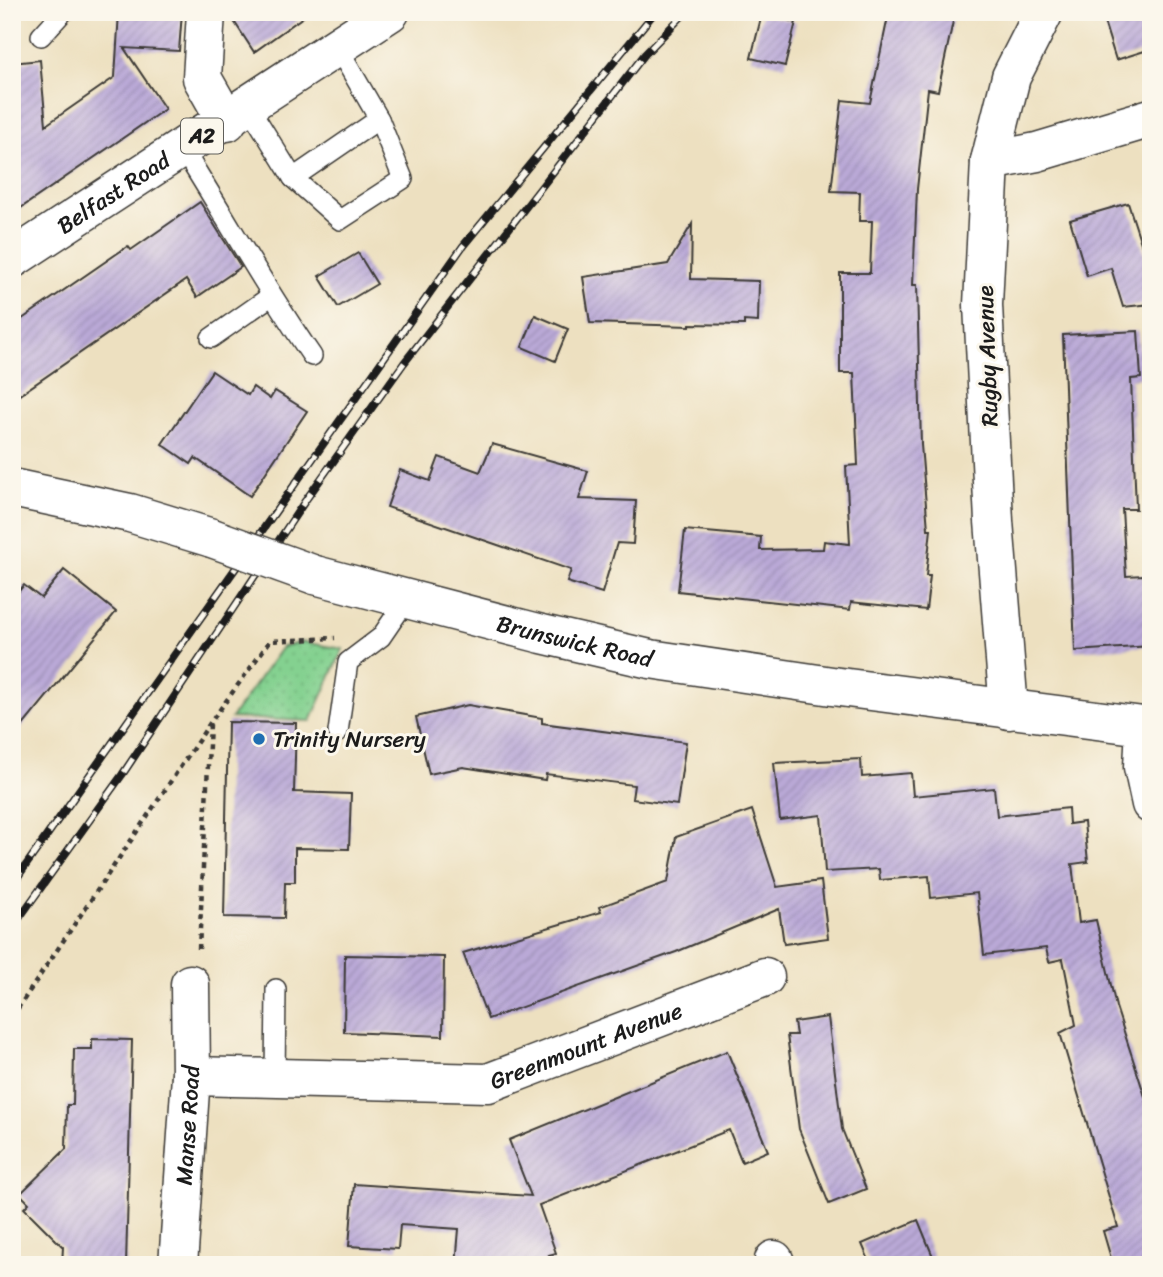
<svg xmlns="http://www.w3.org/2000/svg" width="1163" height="1277" viewBox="0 0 1163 1277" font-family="Sriracha,sans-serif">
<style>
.green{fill:url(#green-dots);stroke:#507656;stroke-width:2}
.building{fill:url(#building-hatch)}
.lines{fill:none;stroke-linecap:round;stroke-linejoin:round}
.lane-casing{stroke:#3b3935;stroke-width:22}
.street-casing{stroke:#3b3935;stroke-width:41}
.secondary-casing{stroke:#3b3935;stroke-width:41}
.primary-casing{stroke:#3b3935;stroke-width:41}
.path{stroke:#3b3935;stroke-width:4.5;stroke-dasharray:5 5;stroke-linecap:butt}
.lane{stroke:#fff;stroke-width:19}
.street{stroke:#fff;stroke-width:38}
.secondary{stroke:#fff;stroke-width:38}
.primary{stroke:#fff;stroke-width:38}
.rail-casing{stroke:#1c1c1c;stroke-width:8}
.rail{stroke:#fbf7ec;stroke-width:5;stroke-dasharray:16;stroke-linecap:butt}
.secondary-bridge-casing{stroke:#3b3935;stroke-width:41;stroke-linecap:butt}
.secondary-bridge{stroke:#fff;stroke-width:38}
.poi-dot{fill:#1f6fb2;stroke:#fbf7ec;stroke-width:2.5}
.labels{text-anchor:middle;stroke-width:6;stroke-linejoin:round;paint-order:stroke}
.shield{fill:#fbf7ec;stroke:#5f5e5a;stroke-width:2}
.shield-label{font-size:21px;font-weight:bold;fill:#1c1c1c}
.street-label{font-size:23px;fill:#1c1c1c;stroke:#fbf7ec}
.poi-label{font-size:23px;fill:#1c1c1c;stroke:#fbf7ec;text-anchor:start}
</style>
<defs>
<pattern id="green-dots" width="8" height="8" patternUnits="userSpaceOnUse" patternTransform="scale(1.75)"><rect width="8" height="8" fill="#84d190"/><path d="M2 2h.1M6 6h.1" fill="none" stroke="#71b37c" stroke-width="1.8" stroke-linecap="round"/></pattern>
<pattern id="building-hatch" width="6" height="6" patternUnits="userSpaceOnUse" patternTransform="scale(1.75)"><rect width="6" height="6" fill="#baa9d7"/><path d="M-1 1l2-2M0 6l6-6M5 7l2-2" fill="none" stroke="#9f91b8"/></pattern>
</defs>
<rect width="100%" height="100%" fill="#fbf7ec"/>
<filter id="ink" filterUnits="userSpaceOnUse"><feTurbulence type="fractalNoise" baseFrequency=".0143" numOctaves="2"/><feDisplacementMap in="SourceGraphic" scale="14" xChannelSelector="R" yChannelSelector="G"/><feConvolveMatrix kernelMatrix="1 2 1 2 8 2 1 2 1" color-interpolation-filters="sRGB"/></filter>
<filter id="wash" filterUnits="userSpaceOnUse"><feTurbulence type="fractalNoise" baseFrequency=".00686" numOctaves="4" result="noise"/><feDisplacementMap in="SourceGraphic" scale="28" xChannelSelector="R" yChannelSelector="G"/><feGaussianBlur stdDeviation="1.57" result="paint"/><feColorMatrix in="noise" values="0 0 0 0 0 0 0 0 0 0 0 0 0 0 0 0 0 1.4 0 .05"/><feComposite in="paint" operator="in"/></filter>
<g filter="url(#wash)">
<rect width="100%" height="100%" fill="#ede0c0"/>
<path class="green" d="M303 642 343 649 311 721 231 718 282 647Z"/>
<g id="blocks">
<g class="building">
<path d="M119 12H182L179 51 124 48 165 109 12 214V63L40 60 46 125 115 77Z"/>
<path d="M228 12H310L254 52Z"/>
<path d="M889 12H955L938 91 928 89 917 189 913 285H917L921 445 928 529H931L926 576H930L926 610 851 602 850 610 678 591 685 530 761 537 760 550 823 549 824 541 850 544 846 466 858 465 854 373H840V273H870L872 221H859L860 192 831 191 842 100 870 103Z"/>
<path d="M1101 12H1151V49L1116 60Z"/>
<path d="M762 14 796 22 785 66 751 58Z"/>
<path d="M200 202 241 267 197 297 186 280 12 400V326L128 246 131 250Z"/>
<path d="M1128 203 1151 274V304L1123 307 1111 268 1087 276 1070 220Z"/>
<path d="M692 224 691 279 759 281 758 322 744 321V325L690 324V326L590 323 583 277 668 264Z"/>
<path d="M358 253 377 284 338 307 319 276Z"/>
<path d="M535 315 568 329 555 361 522 347Z"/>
<path d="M1138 331 1141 378 1131 379 1136 509H1122L1126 576 1144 575 1146 615H1151V646L1075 651 1063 335Z"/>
<path d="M212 371 248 395 253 387 270 399 275 391 307 411 250 496 195 458 191 464 162 444Z"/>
<path d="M492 444 588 471 579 499 636 501 633 544 617 543 602 593 567 582 571 570 387 507 400 470 430 481 439 457 480 472Z"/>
<path d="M64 570 116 612 12 739V599L24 585 41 598Z"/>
<path d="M468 705 542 718V723L686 742 677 805 632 799 634 785 546 774 545 780 463 767 429 774 416 717Z"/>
<path d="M228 722 296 723 294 792 351 794 349 849 295 848V882H285L284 918 224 917Z"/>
<path d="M861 759 862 777 911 773 913 796 994 788 997 816 1068 808 1069 824 1084 822 1088 862 1072 864 1079 923 1096 920 1116 1007 1151 1115V1265H1113L1103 1231 1118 1227 1060 1033 1076 1025 1063 959 1049 962 1046 948 984 955 977 893 931 898 929 876 880 880 879 869 825 872 821 815 780 820 774 763Z"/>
<path d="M752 810 777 887 821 881 828 938 784 944 779 909 676 952 488 1019 463 953 601 912 599 907 668 882 676 837Z"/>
<path d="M345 955 444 957 443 1036 344 1032Z"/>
<path d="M828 1017 842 1129 866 1189 829 1204 799 1129 787 1035H796L794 1022Z"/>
<path d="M92 1039 132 1040 126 1265H62L63 1247 24 1208 29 1203 20 1194 66 1149 67 1105H73L74 1049H92Z"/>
<path d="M727 1051 768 1151 742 1162 729 1130 539 1205 556 1253 549 1255 554 1265H456L459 1229 400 1225 398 1249 349 1246 354 1184 531 1196 509 1140Z"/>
<path d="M918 1220 934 1259 920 1265H871L862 1244Z"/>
</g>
</g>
</g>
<g filter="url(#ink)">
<use href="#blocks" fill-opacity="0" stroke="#3b3935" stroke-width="2"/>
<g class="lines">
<defs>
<g id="lane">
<path d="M41 36 63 12"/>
<path d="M249 107 293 178 379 119 338 48"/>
<path d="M182 148C226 217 265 288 312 356"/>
<path d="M293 178 340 220 403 179 379 119"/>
<path d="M211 338 271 296"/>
<path d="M338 732 348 662 381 637 407 599"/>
<path d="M275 1078 276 989"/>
</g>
<g id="street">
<path d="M206 12 202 78 227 122"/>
<path d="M990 161 1037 152 1151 118"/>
<path d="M1009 710 994 521 983 305 990 161 1011 77 1044 12"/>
<path d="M1145 726 1143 767 1151 804"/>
<path id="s1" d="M191 1076 488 1083 765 977"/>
<path d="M774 1260 776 1265"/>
<path id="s2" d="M178 1265 191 1076 190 984"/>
</g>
<g id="secondary">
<path d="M12 488 130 513 212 538"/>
<path id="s3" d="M315 575 542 634 650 659 832 686 1151 727"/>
</g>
<g id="primary">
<path id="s4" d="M12 259 390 12"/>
</g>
</defs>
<use href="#lane" class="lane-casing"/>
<use href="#street" class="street-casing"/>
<use href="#secondary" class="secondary-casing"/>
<use href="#primary" class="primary-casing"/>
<g class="path">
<path d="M199 949 210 724"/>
<path d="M12 1017 210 723 270 641 335 638"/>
</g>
<use href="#lane" class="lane"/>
<use href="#street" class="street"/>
<use href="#secondary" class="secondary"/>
<use href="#primary" class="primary"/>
<defs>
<g id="rail">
<path d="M12 885 463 246 655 12"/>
<path d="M12 928 122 775 305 501 404 363 645 54 686 12"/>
</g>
</defs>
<use href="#rail" class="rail-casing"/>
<use href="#rail" class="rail"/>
<defs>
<path id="secondary-bridge" d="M212 538 315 575"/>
</defs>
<use href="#secondary-bridge" class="secondary-bridge-casing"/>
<use href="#secondary-bridge" class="secondary-bridge"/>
</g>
</g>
<circle class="poi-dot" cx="259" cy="739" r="7"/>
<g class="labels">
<rect class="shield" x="181" y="118.5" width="42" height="35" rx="5"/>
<g class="shield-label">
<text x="202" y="143">A2</text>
</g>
<g class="street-label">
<text dy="8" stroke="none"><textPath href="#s4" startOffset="121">Belfast Road</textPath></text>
<text transform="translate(987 356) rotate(-92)" y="8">Rugby Avenue</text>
<text dy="8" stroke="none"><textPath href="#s3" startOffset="268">Brunswick Road</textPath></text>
<text dy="8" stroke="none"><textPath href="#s1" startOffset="402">Greenmount Avenue</textPath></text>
<text dy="8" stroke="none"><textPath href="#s2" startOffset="140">Manse Road</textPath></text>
</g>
<g class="poi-label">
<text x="273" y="747">Trinity Nursery</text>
</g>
</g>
<rect width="1163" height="1277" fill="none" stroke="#fbf7ec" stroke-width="42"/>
</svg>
